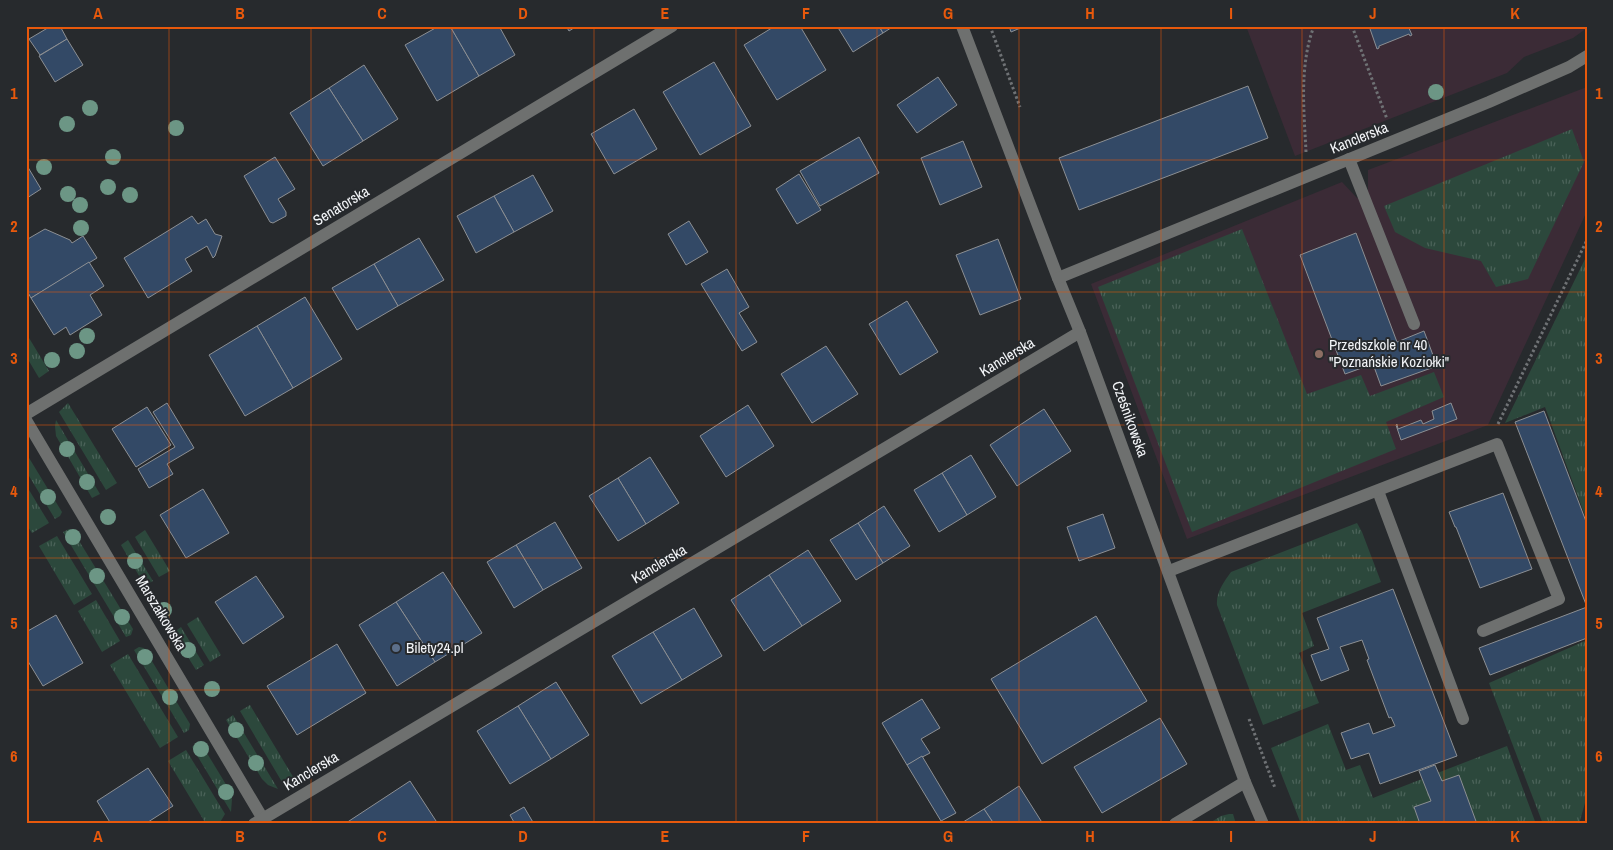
<svg xmlns="http://www.w3.org/2000/svg" width="1613" height="850" viewBox="0 0 1613 850" font-family="'Archivo Narrow',sans-serif">
<style>
.education{fill:#3b2b36}
.grass{fill:url(#grass-tufts)}
.building{fill:#334966;stroke:#8c8f93}
.lines{fill:none;stroke-linecap:round;stroke-linejoin:round}
.path{stroke:#6f7275;stroke-width:3;stroke-dasharray:2.5 2.5;stroke-linecap:butt}
.minor{stroke:#6e706f;stroke-width:12}
.tree{fill:#6c9685}
.grid{fill:none;stroke:#e8590c;stroke-width:1;stroke-opacity:0.55}
.education-dot{fill:#8d6e63;stroke:#272a2d;stroke-width:2}
.service-dot{fill:#5c6f8a;stroke:#272a2d;stroke-width:2}
.labels{text-anchor:middle;stroke-width:4;stroke-linejoin:round;paint-order:stroke}
.street-label{font-size:15px;fill:#f2f4f7;stroke:#272a2d}
.poi-label{font-size:15px;fill:#f2f4f7;stroke:#272a2d;text-anchor:start}
.neatline{fill:none;stroke:#e8590c;stroke-width:2}
.grid-label{font-size:16px;text-anchor:middle;font-weight:bold;fill:#e8590c}
</style>
<defs>
<pattern id="grass-tufts" width="24" height="20" patternUnits="userSpaceOnUse" patternTransform="scale(1.25)"><rect width="24" height="20" fill="#2c483c"/><path d="M3 7l-1-3M5 7V3M7 7l1-3M15 17l-1-3M17 17v-4M19 17l1-3" fill="none" stroke="#4b6359"/></pattern>
</defs>
<rect width="100%" height="100%" fill="#272a2d"/>
<g class="education">
<path d="M1246 26H1587V28L1573 38 1524 57 1507 73 1295 156Z"/>
<path d="M1587 87V211L1488 425 1187 539 1091 284 1342 182 1357 198 1368 194V170Z"/>
</g>
<g class="grass">
<path d="M1572 129 1584 162 1528 279 1496 287 1481 261 1425 248 1395 232 1384 206Z"/>
<path d="M1242 229 1307 394 1361 375 1370 396 1434 372 1444 397 1386 422 1396 449 1192 532 1098 287Z"/>
<path d="M1587 255V521L1545 407 1505 423Z"/>
<path d="M26 333 49 371 39 378 26 356Z"/>
<path d="M68 403 117 483 106 490 59 412Z"/>
<path d="M56 420 100 494 92 498 56 436 55 426Z"/>
<path d="M26 453 62 512 60 516 55 519 26 471Z"/>
<path d="M26 485 49 523 32 533 26 524Z"/>
<path d="M1357 523 1362 532 1381 582 1302 613 1314 646 1299 653 1319 703 1263 725 1217 605C1216 592 1224 582 1231 572Z"/>
<path d="M69 529 73 531 133 629 131 635 126 637 63 532Z"/>
<path d="M145 530 170 571 159 577 135 537Z"/>
<path d="M57 536 92 594 74 605 39 546Z"/>
<path d="M128 540 153 581 145 586 121 545Z"/>
<path d="M96 600 120 641 102 652 78 611Z"/>
<path d="M198 617 221 655 210 662 187 624Z"/>
<path d="M181 627 204 665 196 670 173 633Z"/>
<path d="M1587 640V796L1579 824H1543L1489 683Z"/>
<path d="M139 647 144 648 190 724 189 730 184 733 134 650Z"/>
<path d="M128 654 178 737 160 748 110 665Z"/>
<path d="M250 705 295 780 292 782 289 777 282 782 240 711Z"/>
<path d="M233 715 278 789 268 785 262 779 226 720Z"/>
<path d="M1328 724 1346 770 1360 765 1373 798 1507 746 1536 824H1301L1271 748Z"/>
<path d="M197 743 202 745 230 791 232 799 231 812 192 747Z"/>
<path d="M186 750 225 814 219 824H206L168 761Z"/>
<path d="M1229 814H1233L1236 824H1208L1221 816Z"/>
</g>
<g class="building">
<path d="M51 26H60L67 39 40 55 29 39Z"/>
<path d="M439 26H450L479 76 437 101 405 45Z"/>
<path d="M450 26H499L515 55 479 76Z"/>
<path d="M566 26H577L569 31Z"/>
<path d="M775 26H800L826 70 777 100 744 45Z"/>
<path d="M837 26H879L883 33 853 52Z"/>
<path d="M879 26H894L883 33Z"/>
<path d="M1009 26H1025L1011 32Z"/>
<path d="M1369 26H1408L1412 35 1410 36 1409 34 1379 46V48L1377 49Z"/>
<path d="M67 39 83 65 55 82 39 56Z"/>
<path d="M714 62 751 126 700 155 663 92Z"/>
<path d="M364 65 398 119 363 141 329 88Z"/>
<path d="M938 77 957 105 917 133 897 105Z"/>
<path d="M1248 86 1268 138 1079 210 1059 158Z"/>
<path d="M329 88 363 141 323 166 290 113Z"/>
<path d="M634 109 657 149 614 174 591 134Z"/>
<path d="M859 137 879 173 820 206 800 171Z"/>
<path d="M963 141 982 187 940 205 921 158Z"/>
<path d="M275 157 295 189 278 199 286 212V216L273 223 270 222 244 176Z"/>
<path d="M26 164 41 189 27 198 26 197Z"/>
<path d="M799 174 821 210 797 224 776 189Z"/>
<path d="M533 175 553 211 514 232 494 196Z"/>
<path d="M494 196 514 232 476 253 457 216Z"/>
<path d="M192 216 198 224 206 219 215 234 222 236 215 256 213 258 207 246 185 259 192 271 148 298 124 258Z"/>
<path d="M689 221 708 252 686 265 668 234Z"/>
<path d="M45 229 70 240 72 243 83 236 97 258 31 298 26 289V240Z"/>
<path d="M1356 233 1397 342 1424 331 1437 366 1381 386 1373 364 1345 374 1300 255Z"/>
<path d="M419 238 444 280 398 306 374 264Z"/>
<path d="M998 239 1021 299 980 315 956 255Z"/>
<path d="M89 262 104 286 90 295 102 315 70 335 66 327 54 335 31 298Z"/>
<path d="M374 264 398 306 357 330 332 288Z"/>
<path d="M727 269 749 307 739 313 757 342 742 351 701 284Z"/>
<path d="M305 297 342 359 293 388 257 326Z"/>
<path d="M907 301 938 352 900 375 869 324Z"/>
<path d="M257 326 293 388 245 416 209 355Z"/>
<path d="M826 346 858 394 812 423 781 374Z"/>
<path d="M167 403 194 448 167 464 173 474 149 488 138 469 175 447 153 412Z"/>
<path d="M1451 403 1457 419 1401 440 1396 425 1397 424 1398 429 1421 420 1423 424 1434 419 1432 411Z"/>
<path d="M748 405 774 446 726 477 700 436Z"/>
<path d="M147 407 171 445 136 467 112 429Z"/>
<path d="M1044 409 1071 451 1017 486 990 445Z"/>
<path d="M1544 411 1587 524V607L1515 422Z"/>
<path d="M971 455 996 497 967 515 942 473Z"/>
<path d="M650 457 679 503 646 524 618 478Z"/>
<path d="M942 473 967 515 939 532 914 490Z"/>
<path d="M618 478 646 524 618 541 589 496Z"/>
<path d="M203 489 229 533 186 558 160 515Z"/>
<path d="M1503 493 1532 569 1480 588 1456 527H1455L1449 512Z"/>
<path d="M884 506 910 546 883 563 858 523Z"/>
<path d="M1103 514 1115 548 1079 561 1067 527Z"/>
<path d="M555 522 582 568 543 590 516 545Z"/>
<path d="M858 523 883 563 856 580 830 540Z"/>
<path d="M516 545 543 590 514 608 487 562Z"/>
<path d="M808 550 841 601 802 626 769 575Z"/>
<path d="M443 572 482 633 435 662 396 602Z"/>
<path d="M769 575 802 626 764 651 731 600Z"/>
<path d="M256 576 284 617 243 644 215 602Z"/>
<path d="M1393 589 1457 756 1380 784 1369 753 1351 759 1341 733 1369 723 1373 734 1395 726 1391 717 1389 718 1367 660 1369 659 1362 640 1340 647 1349 670 1321 681 1311 655 1329 649 1317 618Z"/>
<path d="M396 602 435 662 397 686 359 625Z"/>
<path d="M1587 607V638L1490 675 1479 648Z"/>
<path d="M694 608 722 656 682 680 653 632Z"/>
<path d="M56 615 83 663 43 686 26 658V632Z"/>
<path d="M1096 616 1147 701 1042 764 991 679Z"/>
<path d="M653 632 682 680 641 704 612 656Z"/>
<path d="M337 644 366 693 297 735 267 686Z"/>
<path d="M556 682 589 735 551 759 518 706Z"/>
<path d="M922 699 940 728 921 739 930 753 907 765 882 723Z"/>
<path d="M518 706 551 759 510 784 477 731Z"/>
<path d="M1160 718 1187 764 1102 813 1074 767Z"/>
<path d="M922 756 956 813 941 821 907 765Z"/>
<path d="M1435 765 1442 781 1459 775 1477 824H1420L1414 807 1431 801 1419 771Z"/>
<path d="M148 768 173 806 145 824H111L97 801Z"/>
<path d="M410 781 438 824H346V823Z"/>
<path d="M1019 786 1043 824H994L984 809Z"/>
<path d="M524 807 534 824H515L510 815Z"/>
<path d="M984 809 994 824H960Z"/>
</g>
<g class="lines">
<g class="path">
<path d="M990 26 1020 107"/>
<path d="M1352 26 1387 119"/>
<path d="M1306 152C1304 110 1299 66 1314 26"/>
<path d="M1498 424 1587 240"/>
<path d="M1249 719 1275 788"/>
</g>
<g class="minor">
<path d="M962 26 1058 278 1080 332 1245 782 1263 824"/>
<path d="M1349 159 1414 324"/>
<path d="M1058 278 1489 102 1569 67 1587 56"/>
<path d="M26 414 672 26"/>
<path d="M26 420 266 824"/>
<path d="M1378 491 1463 719"/>
<path d="M1169 571 1497 444 1559 599 1483 631"/>
<path d="M254 824 1080 332"/>
<path d="M1175 824 1245 782"/>
</g>
</g>
<g class="tree">
<circle cx="1436" cy="92" r="8"/>
<circle cx="90" cy="108" r="8"/>
<circle cx="67" cy="124" r="8"/>
<circle cx="176" cy="128" r="8"/>
<circle cx="113" cy="157" r="8"/>
<circle cx="44" cy="167" r="8"/>
<circle cx="108" cy="187" r="8"/>
<circle cx="68" cy="194" r="8"/>
<circle cx="130" cy="195" r="8"/>
<circle cx="80" cy="205" r="8"/>
<circle cx="81" cy="228" r="8"/>
<circle cx="87" cy="336" r="8"/>
<circle cx="77" cy="351" r="8"/>
<circle cx="52" cy="360" r="8"/>
<circle cx="67" cy="449" r="8"/>
<circle cx="87" cy="482" r="8"/>
<circle cx="48" cy="497" r="8"/>
<circle cx="108" cy="517" r="8"/>
<circle cx="73" cy="537" r="8"/>
<circle cx="135" cy="561" r="8"/>
<circle cx="97" cy="576" r="8"/>
<circle cx="164" cy="610" r="8"/>
<circle cx="122" cy="617" r="8"/>
<circle cx="188" cy="650" r="8"/>
<circle cx="145" cy="657" r="8"/>
<circle cx="212" cy="689" r="8"/>
<circle cx="170" cy="697" r="8"/>
<circle cx="236" cy="730" r="8"/>
<circle cx="201" cy="749" r="8"/>
<circle cx="256" cy="763" r="8"/>
<circle cx="226" cy="792" r="8"/>
</g>
<path class="grid" d="M169 26V824M311 26V824M452 26V824M594 26V824M736 26V824M877 26V824M1019 26V824M1161 26V824M1302 26V824M1444 26V824M26 160H1587M26 292H1587M26 425H1587M26 558H1587M26 690H1587"/>
<circle class="education-dot" cx="1319" cy="354" r="5"/>
<circle class="service-dot" cx="396" cy="648" r="5"/>
<g class="labels">
<g class="street-label">
<text transform="translate(1359 138) rotate(-22)" y="5">Kanclerska</text>
<text transform="translate(341 206) rotate(-31)" y="5">Senatorska</text>
<text transform="translate(1007 357) rotate(-31)" y="5">Kanclerska</text>
<text transform="translate(1130 419) rotate(70)" y="5">Cześnikowska</text>
<text transform="translate(659 564) rotate(-31)" y="5">Kanclerska</text>
<text transform="translate(161 613) rotate(59)" y="5">Marszałkowska</text>
<text transform="translate(311 771) rotate(-31)" y="5">Kanclerska</text>
</g>
<g class="poi-label">
<text x="1329" y="350">Przedszkole nr 40<tspan x="1329" dy="17">"Poznańskie Koziołki"</tspan></text>
<text x="406" y="653">Bilety24.pl</text>
</g>
</g>
<rect width="1613" height="850" fill="none" stroke="#272a2d" stroke-width="55"/>
<rect x="28" y="28" width="1558" height="794" class="neatline"/>
<g class="grid-label">
<text x="98" y="19">A</text>
<text x="240" y="19">B</text>
<text x="382" y="19">C</text>
<text x="523" y="19">D</text>
<text x="665" y="19">E</text>
<text x="806" y="19">F</text>
<text x="948" y="19">G</text>
<text x="1090" y="19">H</text>
<text x="1231" y="19">I</text>
<text x="1373" y="19">J</text>
<text x="1515" y="19">K</text>
<text x="14" y="99">1</text>
<text x="1599" y="99">1</text>
<text x="14" y="232">2</text>
<text x="1599" y="232">2</text>
<text x="14" y="364">3</text>
<text x="1599" y="364">3</text>
<text x="14" y="497">4</text>
<text x="1599" y="497">4</text>
<text x="14" y="629">5</text>
<text x="1599" y="629">5</text>
<text x="14" y="762">6</text>
<text x="1599" y="762">6</text>
<text x="98" y="842">A</text>
<text x="240" y="842">B</text>
<text x="382" y="842">C</text>
<text x="523" y="842">D</text>
<text x="665" y="842">E</text>
<text x="806" y="842">F</text>
<text x="948" y="842">G</text>
<text x="1090" y="842">H</text>
<text x="1231" y="842">I</text>
<text x="1373" y="842">J</text>
<text x="1515" y="842">K</text>
</g>
</svg>
